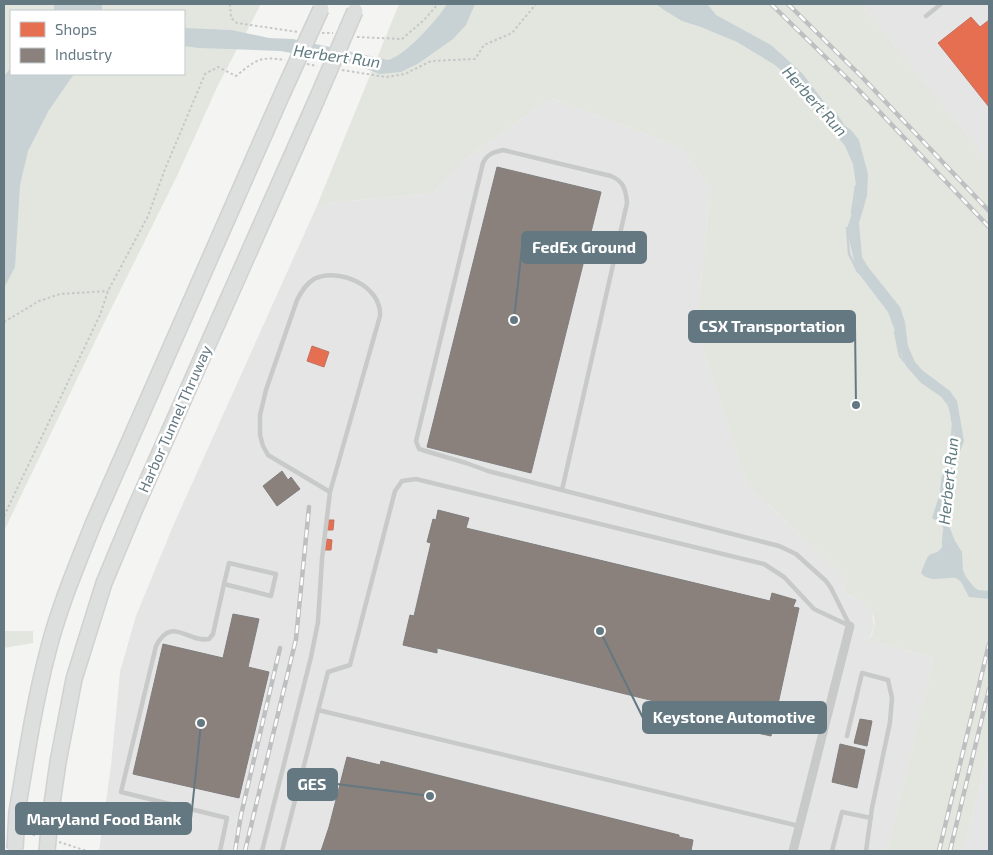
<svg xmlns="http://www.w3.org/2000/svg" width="993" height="855" viewBox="0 0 993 855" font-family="'Exo 2',sans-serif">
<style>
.built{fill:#e4e5e4}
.green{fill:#e3e6df;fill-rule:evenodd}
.water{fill:#c8d2d4}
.shops{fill:#e76f51;stroke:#c07260}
.industry{fill:#8a817c;stroke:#7f7e7e}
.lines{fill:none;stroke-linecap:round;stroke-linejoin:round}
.stream{stroke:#c8d2d4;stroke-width:2.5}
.highway-casing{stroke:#d0d1d1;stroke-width:18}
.path{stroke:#c6c7c8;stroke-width:2;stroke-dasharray:2.5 2.5;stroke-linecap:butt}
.lane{stroke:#c8caca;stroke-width:4.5}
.street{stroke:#c8caca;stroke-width:9}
.highway{stroke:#dddede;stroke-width:15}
.rail-casing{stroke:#bebfc0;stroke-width:4.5}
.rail{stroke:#fff;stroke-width:2.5;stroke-dasharray:8;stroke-linecap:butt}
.highway-bridge-casing{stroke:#d0d1d1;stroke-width:18;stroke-linecap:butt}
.highway-bridge{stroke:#dddede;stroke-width:15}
.labels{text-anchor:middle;stroke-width:5;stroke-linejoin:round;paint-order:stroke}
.street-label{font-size:15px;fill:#647882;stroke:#fff}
.water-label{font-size:16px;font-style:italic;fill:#5f7a7f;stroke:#fff}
.leader{fill:none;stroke:#647882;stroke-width:2}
.callout-dot{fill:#647882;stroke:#fff;stroke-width:2}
.callout{fill:#647882;stroke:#647882;stroke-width:2}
.callout-label{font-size:16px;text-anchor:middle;font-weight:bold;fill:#fff}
</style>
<rect width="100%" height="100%" fill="#f4f4f2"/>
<g class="built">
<path d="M861 4H989V162Z"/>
<path d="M551 98 680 147 711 188 696 326 747 484 847 580 844 593 867 604 872 612 874 627 869 640 934 658 887 851H99L111 766 120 672 136 616 173 526 316 208 330 203 433 193 468 157Z"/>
<path d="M989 748V851H963Z"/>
</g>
<g class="green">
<path d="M4 4H261L219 83 177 176 102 327 4 531ZM11 11H184V74H11Z"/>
<path d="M399 4H861L989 162V748L963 851H887L934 658 869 640C884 615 866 602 844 593L847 580 747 484 696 326 711 188 680 147 551 98 468 157 433 193 330 203 316 208Z"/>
<path d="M4 631H33V643L4 648Z"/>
</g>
<g class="water">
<rect x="54" y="4" width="48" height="7"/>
<path d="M447 4H475L466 25 453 39 419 63 401 72 380 74 353 64 280 51 199 48 184 46V28L232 30 269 38 293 39 388 60C405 56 438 19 447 4Z"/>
<path d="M656 4 708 5 716 15 771 45 802 73 828 107 837 114 845 126 851 130 859 140 868 174 867 196 859 223 862 257 868 267 900 307 905 322 908 346 915 362 922 370 950 391 957 401 964 441 950 477 947 521 955 541 962 552 963 570 966 577 974 587 978 590 989 591V599L969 597 961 582 956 578C944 576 930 584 921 573 923 568 925 562 927 558 930 553 933 554 937 552 948 546 945 527 939 519L935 520 932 518 940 493 941 479 949 457 954 438V431L951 421 949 402 921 383 906 366 897 343 895 331 888 312 856 270 847 229 855 203 856 185 853 164 845 146 793 81 775 65 737 42 701 27 682 21 664 10Z"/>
<path d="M11 68V74H74L49 110 28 151 20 185 15 267 4 288V76Z"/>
</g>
<g class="shops">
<path d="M971 17 980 27 989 20V107L938 43Z"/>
<path d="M312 346 329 352 324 367 307 361Z"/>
<path d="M328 520H334L333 530H327Z"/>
<path d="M327 539 332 540 331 550H325Z"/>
</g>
<g class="industry">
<path d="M497 167 601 192 531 473 427 447Z"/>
<path d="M282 471 288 480 291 477 300 489 277 506 263 486Z"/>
<path d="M438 510 469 518 466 528 770 601 772 593 796 600 793 607 799 608 771 736 739 729 740 722 437 648V653L403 645 410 615 414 616 431 543 427 542 433 519 436 520Z"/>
<path d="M233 614 259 619 248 667 269 672 239 798 133 774 163 644 223 658Z"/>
<path d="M860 719 872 721 867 746 854 743Z"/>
<path d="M840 744 865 750 857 788 832 782Z"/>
<path d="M347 757 380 765 381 761 679 835V837L693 840 691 851H321L329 827Z"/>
</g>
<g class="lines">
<g class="stream">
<path d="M852 213 856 186"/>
<path d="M847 228 849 254 858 272"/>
<path d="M895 332 900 356 905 362"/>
<path d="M943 397 949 405 951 412"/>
<path d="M951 451 953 424"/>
<path d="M943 545 944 531"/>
</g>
<defs>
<g id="highway">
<path d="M17 812C26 758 34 704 48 651 59 607 77 565 94 522L283 92"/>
<path d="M50 818 58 762 74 679 104 583 134 511 316 101"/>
</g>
</defs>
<use href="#highway" class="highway-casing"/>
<g class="path">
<path d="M230 4 231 18 237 23 298 32"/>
<path d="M322 33H333"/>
<path d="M357 37 402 39 424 20 438 4"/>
<path d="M307 64 317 66"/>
<path d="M342 70 386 77 405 74 431 61 475 59 484 45 512 33 536 4"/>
<path d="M4 322 39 301 60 294 108 291"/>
<path d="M4 516 100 315 108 291 148 216 165 169 205 74 218 67 236 76C256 60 259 56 285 60"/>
<path d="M28 833 37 836"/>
<path d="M59 842 87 851"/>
</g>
<g class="lane">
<path d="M926 16 941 4"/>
<path d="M562 490 627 203C626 189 623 181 611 176L503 150C494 152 487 154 483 163L416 441 419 449 466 463 488 471 779 546 796 554 826 581 831 588 850 626"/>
<path d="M318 710 799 826"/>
<path d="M847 736 862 673 888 680 892 698 890 722 872 808 866 851"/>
<path d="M220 851 227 818 121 792 156 646C172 615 187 643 209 639L213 634 224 584 271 596 276 574 229 563 224 584"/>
<path d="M262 851 311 657 318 622 322 559 330 492 380 316C382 286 339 267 314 279 306 284 301 292 297 300L266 390 260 415V435L263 446 268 455 330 492"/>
<path d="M282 851 328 672 350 665 395 491 402 481 416 479 764 564 784 577 814 609 850 626"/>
<path d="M832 851 842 812 871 818"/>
</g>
<path class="street" d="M793 851 850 626"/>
<use href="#highway" class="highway"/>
<defs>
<g id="rail">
<path d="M771 4 854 85 989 227"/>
<path d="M788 4 862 77 989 211"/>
<path d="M235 851 241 815 280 648"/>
<path d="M245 851 296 639 309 507"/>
<path d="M939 851 989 644"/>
<path d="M950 851 989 689"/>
</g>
</defs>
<use href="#rail" class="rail-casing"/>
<use href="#rail" class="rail"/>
<defs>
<g id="highway-bridge">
<path d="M283 92 321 9"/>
<path d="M316 101 355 11"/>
<path d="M15 849 17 812"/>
<path d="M47 851 50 818"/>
</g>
</defs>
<use href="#highway-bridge" class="highway-bridge-casing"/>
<use href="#highway-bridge" class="highway-bridge"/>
</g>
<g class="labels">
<g class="street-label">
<text transform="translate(175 419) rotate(-66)" y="5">Harbor Tunnel Thruway</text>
</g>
<g class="water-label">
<text transform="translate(337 56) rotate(8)" y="6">Herbert Run</text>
<text transform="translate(815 101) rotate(48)" y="6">Herbert Run</text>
<text transform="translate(948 481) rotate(-84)" y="6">Herbert Run</text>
</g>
</g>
<path class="leader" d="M514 320L522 247M856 405L855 326M600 631L643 718M430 796L337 784M201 723L191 819"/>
<g class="callout-dot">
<circle cx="514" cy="320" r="5"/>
<circle cx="856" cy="405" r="5"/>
<circle cx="600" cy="631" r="5"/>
<circle cx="430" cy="796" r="5"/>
<circle cx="201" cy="723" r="5"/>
</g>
<g class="callout">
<rect x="522" y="232" width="124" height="31" rx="5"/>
<rect x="689" y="311" width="166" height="31" rx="5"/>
<rect x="643" y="702" width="183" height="31" rx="5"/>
<rect x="288" y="769" width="49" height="31" rx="5"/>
<rect x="16" y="803" width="175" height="31" rx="5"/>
</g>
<g class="callout-label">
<text x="584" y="253">FedEx Ground</text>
<text x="772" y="332">CSX Transportation</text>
<text x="734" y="723">Keystone Automotive</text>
<text x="312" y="790">GES</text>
<text x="104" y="825">Maryland Food Bank</text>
</g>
<rect width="993" height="855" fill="none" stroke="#647882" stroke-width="10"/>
<rect x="10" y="10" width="175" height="65" fill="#ffffff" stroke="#c1c9cd"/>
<rect x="20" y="22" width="25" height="15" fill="#e76f51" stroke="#c1c9cd"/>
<text x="55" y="35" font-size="15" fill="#647882">Shops</text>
<rect x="20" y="48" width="25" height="15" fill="#8a817c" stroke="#c1c9cd"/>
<text x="55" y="60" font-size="15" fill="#647882">Industry</text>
</svg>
